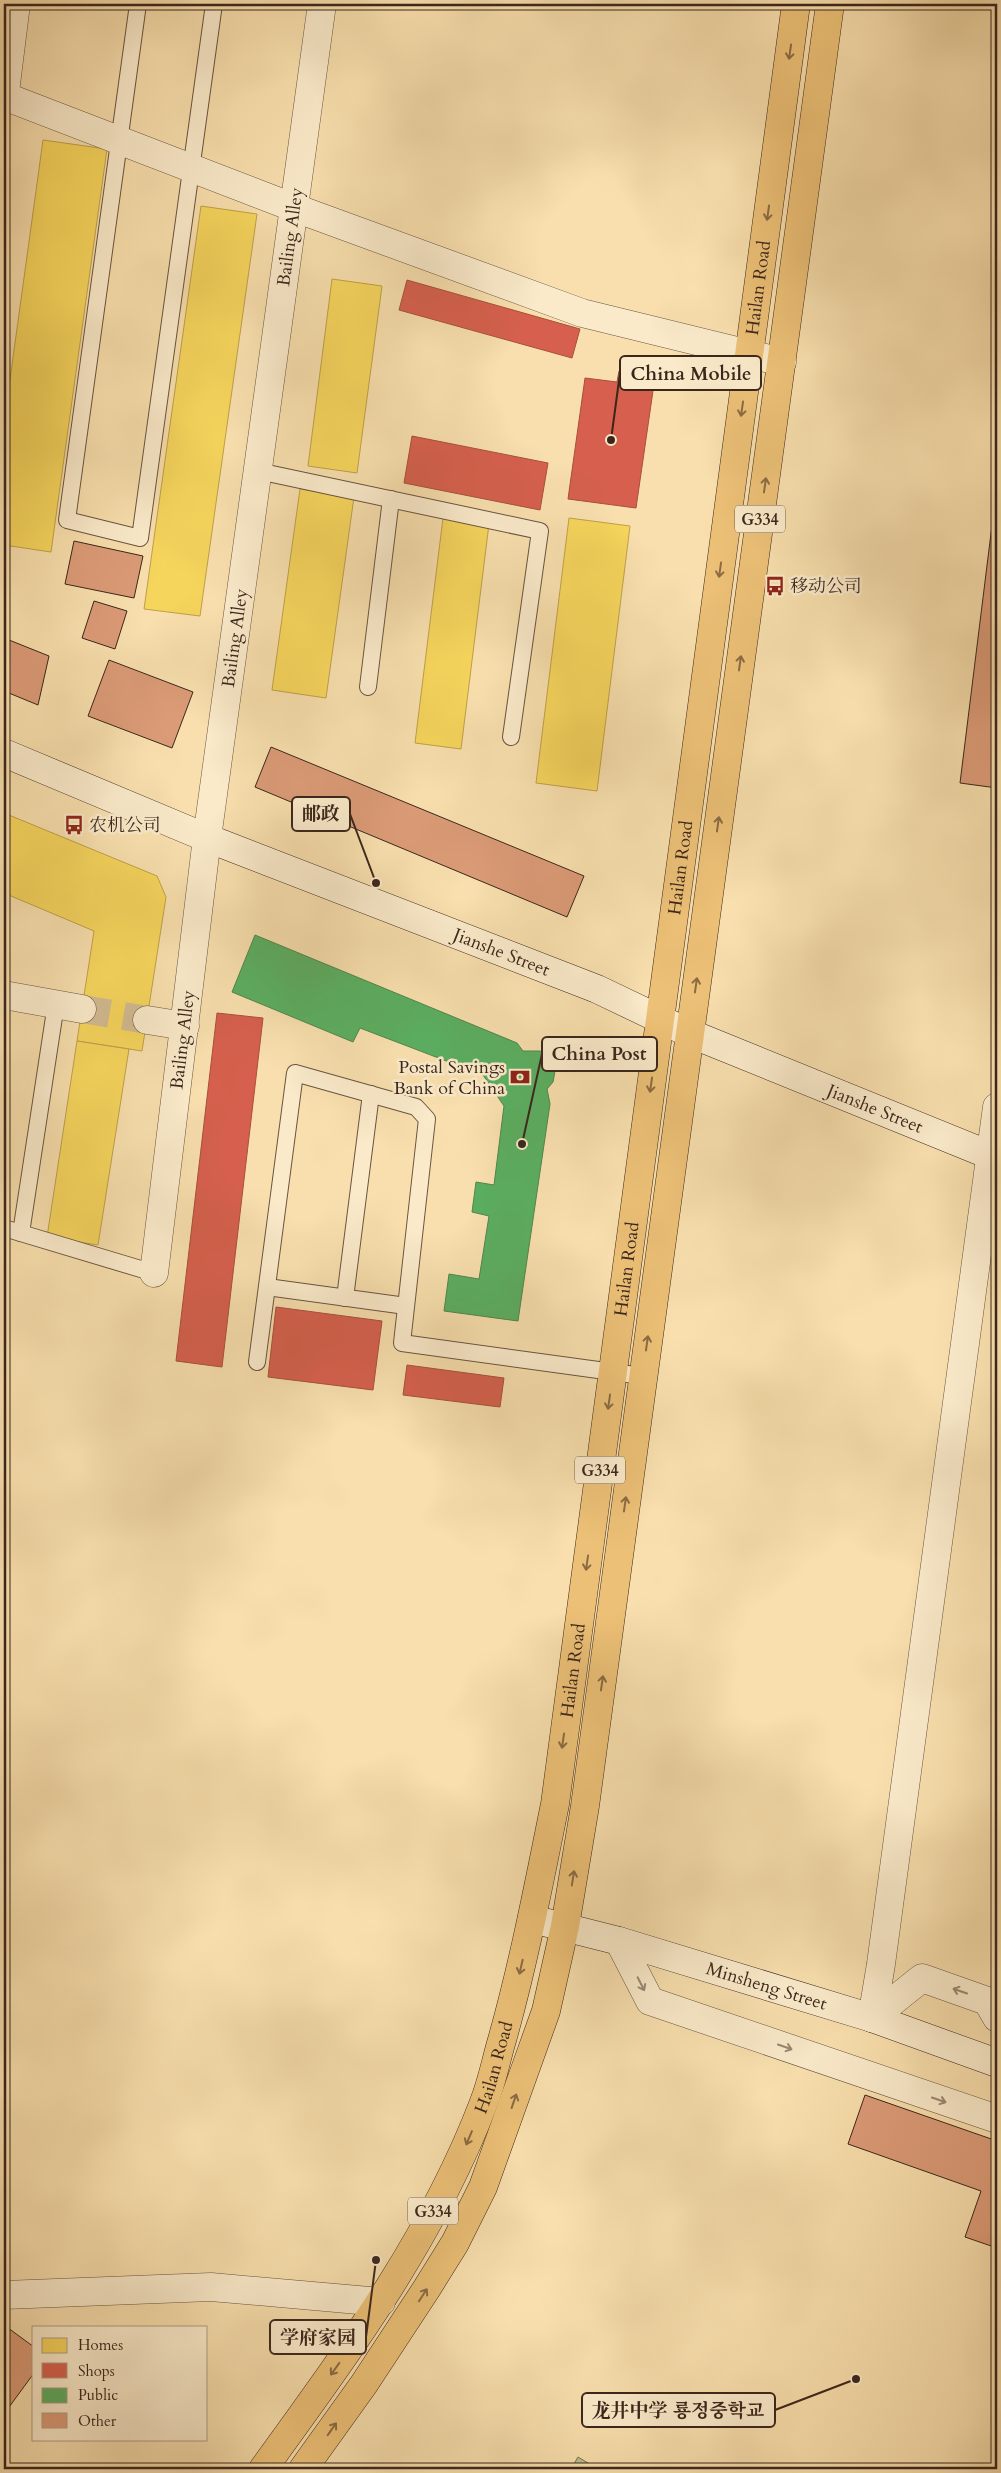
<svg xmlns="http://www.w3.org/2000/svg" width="1001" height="2473" viewBox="0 0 1001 2473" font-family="Cardo,'Noto Serif SC','Noto Serif KR',serif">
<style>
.green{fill:#b9c28d;stroke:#7a7454}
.homes{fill:#f6d55c;stroke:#bea049}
.shops{fill:#d6604d;stroke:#a84f3e}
.public{fill:#5aae61;stroke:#51854c}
.building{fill:#db9b77;stroke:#3b261c}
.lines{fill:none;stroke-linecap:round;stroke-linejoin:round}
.street-tunnel{stroke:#d2ba90;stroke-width:28;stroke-dasharray:28 14;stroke-linecap:butt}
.lane-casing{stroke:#6a5440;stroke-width:18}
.street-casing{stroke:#6a5440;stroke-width:29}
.secondary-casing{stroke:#3b261c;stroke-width:29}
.highway-casing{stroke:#3b261c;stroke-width:29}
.lane{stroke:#faeaca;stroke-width:16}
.street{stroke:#faeaca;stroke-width:28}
.secondary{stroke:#faeaca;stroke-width:28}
.highway{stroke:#ecc076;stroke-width:28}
.oneway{stroke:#8b6b44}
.oneway2{stroke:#9a8873}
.labels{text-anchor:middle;stroke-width:5;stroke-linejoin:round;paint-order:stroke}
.shield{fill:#faeaca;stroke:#746150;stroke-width:1}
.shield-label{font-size:16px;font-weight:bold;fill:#3b261c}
.street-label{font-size:18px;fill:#3b261c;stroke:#faeaca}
.poi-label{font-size:18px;fill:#3b261c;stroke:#faeaca;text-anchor:start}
.leader{fill:none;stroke:#3b261c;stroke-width:2}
.callout-dot{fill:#3b261c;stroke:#faeaca;stroke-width:2}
.callout{fill:#faeaca;stroke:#3b261c;stroke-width:2}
.callout-label{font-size:19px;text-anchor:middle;font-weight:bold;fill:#3b261c}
</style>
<rect width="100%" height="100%" fill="#f8dfad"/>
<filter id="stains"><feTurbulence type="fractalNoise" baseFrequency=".004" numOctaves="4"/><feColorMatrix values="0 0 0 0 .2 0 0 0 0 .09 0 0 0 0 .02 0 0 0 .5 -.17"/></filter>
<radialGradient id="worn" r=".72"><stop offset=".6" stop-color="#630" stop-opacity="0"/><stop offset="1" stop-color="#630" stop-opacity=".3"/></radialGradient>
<path class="green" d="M578 2457 598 2469H571Z"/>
<g class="homes">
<path d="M43 140 107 149 51 552 4 545V423Z"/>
<path d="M201 206 257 214 200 616 144 609Z"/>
<path d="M332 279 382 286 357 473 308 466Z"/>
<path d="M300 489 354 497 326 698 272 690Z"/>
<path d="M443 518 489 524 461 749 415 743Z"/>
<path d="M569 518 630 526 597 791 536 783Z"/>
<path d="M4 813 157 876 166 897 142 1051 77 1041 94 931 4 893Z"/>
<path d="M77 1041 129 1049 98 1245 47 1237Z"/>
</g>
<g class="shops">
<path d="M407 280 580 329 572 358 399 310Z"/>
<path d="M619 371 655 377 636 508 568 499 585 378 617 382Z"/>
<path d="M412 436 548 463 540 510 404 483Z"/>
<path d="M217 1013 263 1018 222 1367 176 1361Z"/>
<path d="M276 1307 382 1321 373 1390 268 1377Z"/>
<path d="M407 1365 504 1378 500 1407 403 1395Z"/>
</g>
<path class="public" d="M255 935 517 1043 523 1051H540L551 1059 555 1071 553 1082 547 1089 550 1104 518 1321 444 1311 449 1274 479 1279 489 1216 472 1212 476 1182 494 1185 504 1106 483 1075 360 1028 353 1042 232 992Z"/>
<g class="building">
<path d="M997 485V788L960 783Z"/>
<path d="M74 541 143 556 134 598 65 584Z"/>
<path d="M94 601 127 611 115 649 82 638Z"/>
<path d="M4 638 49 656 38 705 4 691Z"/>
<path d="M109 660 193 692 172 748 88 716Z"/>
<path d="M271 747 584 876 567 917 255 787Z"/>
<path d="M865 2095 997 2141V2248L965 2237 981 2191 848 2144Z"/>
<path d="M4 2325 34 2347V2373L4 2414Z"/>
</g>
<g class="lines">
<path class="street-tunnel" d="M82 1009 147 1020"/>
<defs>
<g id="lane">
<path d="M138 4 67 520 140 538 214 4"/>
<path d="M258 471 540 531 511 737"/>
<path d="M368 687 391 499"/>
<path d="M4 1228 154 1273"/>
<path d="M21 1233 56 1004"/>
<path d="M267 1287 406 1306"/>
<path d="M345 1298 371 1094"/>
<path d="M257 1362 295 1073 416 1107 427 1119 402 1343 642 1376"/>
</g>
<g id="street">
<path d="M4 96 295 208 582 313 782 362"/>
<path d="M4 100 16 4"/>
<path d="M4 995 82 1009"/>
<path d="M147 1020 185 1026"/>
<path id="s1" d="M154 1273 207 838 322 4"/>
<path d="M619 1941 650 2001 997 2119"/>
<path d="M872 2018 881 1964 997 1107"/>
<path d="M872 2018 922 1978 987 2001 997 2018"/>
<path d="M4 2295 211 2287 381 2302"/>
</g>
<g id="secondary">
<path id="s2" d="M4 753 207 838 597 989 689 1033 997 1158"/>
<path id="s3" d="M532 1919 619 1941 872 2018 997 2063"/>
</g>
<g id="highway">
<path id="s4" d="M263 2469C347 2353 433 2237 484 2102 492 2082 496 2060 502 2040 524 1962 539 1883 555 1804L796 4"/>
<path d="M303 2469 364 2384 427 2288 455 2243 483 2187 546 2011 565 1926 585 1806 830 4"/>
</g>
</defs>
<use href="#lane" class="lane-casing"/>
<use href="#street" class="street-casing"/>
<use href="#secondary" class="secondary-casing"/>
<use href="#highway" class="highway-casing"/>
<use href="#lane" class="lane"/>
<use href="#street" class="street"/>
<use href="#secondary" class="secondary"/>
<use href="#highway" class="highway"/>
</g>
<defs><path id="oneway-shaft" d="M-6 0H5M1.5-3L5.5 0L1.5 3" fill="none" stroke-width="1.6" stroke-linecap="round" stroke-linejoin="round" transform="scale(1.25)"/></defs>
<g class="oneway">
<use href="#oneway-shaft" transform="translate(790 52) rotate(98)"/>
<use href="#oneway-shaft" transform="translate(768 213) rotate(98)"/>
<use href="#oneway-shaft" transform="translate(742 409) rotate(98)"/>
<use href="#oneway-shaft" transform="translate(765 485) rotate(-82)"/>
<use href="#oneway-shaft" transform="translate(720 570) rotate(98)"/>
<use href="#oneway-shaft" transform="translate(740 663) rotate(-82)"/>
<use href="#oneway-shaft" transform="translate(718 824) rotate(-82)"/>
<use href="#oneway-shaft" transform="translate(696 985) rotate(-82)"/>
<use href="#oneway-shaft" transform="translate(651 1085) rotate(98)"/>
<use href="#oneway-shaft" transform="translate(647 1343) rotate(-82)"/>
<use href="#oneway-shaft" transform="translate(609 1402) rotate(98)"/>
<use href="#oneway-shaft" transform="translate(625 1504) rotate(-82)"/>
<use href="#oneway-shaft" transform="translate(587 1563) rotate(98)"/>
<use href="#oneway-shaft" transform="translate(602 1683) rotate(-82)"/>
<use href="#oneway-shaft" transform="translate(563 1741) rotate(98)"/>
<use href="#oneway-shaft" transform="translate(573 1878) rotate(-81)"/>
<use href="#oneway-shaft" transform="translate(521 1967) rotate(103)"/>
<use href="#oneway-shaft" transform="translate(514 2101) rotate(-71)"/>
<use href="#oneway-shaft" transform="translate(469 2138) rotate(113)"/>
<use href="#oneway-shaft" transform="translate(423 2295) rotate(-57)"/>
<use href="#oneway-shaft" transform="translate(335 2369) rotate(126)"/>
<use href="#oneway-shaft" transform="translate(332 2429) rotate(-55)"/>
</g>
<g class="oneway2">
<use href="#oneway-shaft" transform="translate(641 1984) rotate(63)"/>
<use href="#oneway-shaft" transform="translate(960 1991) rotate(-161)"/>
<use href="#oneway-shaft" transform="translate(785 2047) rotate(19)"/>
<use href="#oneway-shaft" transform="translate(939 2100) rotate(19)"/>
</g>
<defs>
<symbol id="bus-bare" viewBox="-9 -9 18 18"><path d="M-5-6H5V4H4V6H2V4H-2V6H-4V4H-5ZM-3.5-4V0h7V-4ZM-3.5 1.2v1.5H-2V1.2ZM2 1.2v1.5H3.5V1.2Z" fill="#8f2418" stroke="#faeaca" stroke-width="2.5" paint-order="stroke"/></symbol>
<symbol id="bank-bare" viewBox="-9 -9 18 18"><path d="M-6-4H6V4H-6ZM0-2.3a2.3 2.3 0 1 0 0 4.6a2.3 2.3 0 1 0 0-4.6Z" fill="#8f2418" stroke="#faeaca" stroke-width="2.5" paint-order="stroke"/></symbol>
</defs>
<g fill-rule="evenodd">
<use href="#bus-bare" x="761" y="572" width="28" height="28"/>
<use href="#bus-bare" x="60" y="811" width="28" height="28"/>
<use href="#bank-bare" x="506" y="1063" width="28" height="28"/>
</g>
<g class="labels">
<g class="shield">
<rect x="735" y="505.5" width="50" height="27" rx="4"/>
<rect x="575" y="1456.5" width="50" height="27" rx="4"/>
<rect x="408" y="2197.5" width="50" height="27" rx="4"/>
</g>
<g class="shield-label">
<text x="760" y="525">G334</text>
<text x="600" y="1476">G334</text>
<text x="433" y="2217">G334</text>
</g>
<g class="street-label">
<text dy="6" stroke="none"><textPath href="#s1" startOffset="1045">Bailing Alley</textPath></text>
<text dy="6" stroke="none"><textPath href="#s4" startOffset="2266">Hailan Road</textPath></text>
<text dy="6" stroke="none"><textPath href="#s1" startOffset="640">Bailing Alley</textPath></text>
<text dy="6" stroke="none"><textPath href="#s4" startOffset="1681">Hailan Road</textPath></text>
<text dy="6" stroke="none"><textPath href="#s2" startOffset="536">Jianshe Street</textPath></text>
<text dy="6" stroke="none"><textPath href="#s1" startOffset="235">Bailing Alley</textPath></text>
<text dy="6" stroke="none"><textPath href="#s2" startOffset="941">Jianshe Street</textPath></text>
<text dy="6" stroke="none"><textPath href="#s4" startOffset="1276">Hailan Road</textPath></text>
<text dy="6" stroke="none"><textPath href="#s4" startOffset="871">Hailan Road</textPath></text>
<text dy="6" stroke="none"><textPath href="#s3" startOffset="244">Minsheng Street</textPath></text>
<text dy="6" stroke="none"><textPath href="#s4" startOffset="466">Hailan Road</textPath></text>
</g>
<g class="poi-label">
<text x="790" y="592">移动公司</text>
<text x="89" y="831">农机公司</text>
<text x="505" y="1073" text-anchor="end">Postal Savings<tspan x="505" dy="21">Bank of China</tspan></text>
</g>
</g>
<path class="leader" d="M611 440L620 373M376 883L350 814M522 1144L542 1054M376 2260L366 2337M856 2379L775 2410"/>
<g class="callout-dot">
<circle cx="611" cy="440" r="5"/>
<circle cx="376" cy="883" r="5"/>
<circle cx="522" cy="1144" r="5"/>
<circle cx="376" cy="2260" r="5"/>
<circle cx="856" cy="2379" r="5"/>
</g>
<g class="callout">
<rect x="620" y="356" width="141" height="34" rx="5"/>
<rect x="292" y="797" width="58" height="34" rx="5"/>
<rect x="542" y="1037" width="115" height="34" rx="5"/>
<rect x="270" y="2320" width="96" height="34" rx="5"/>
<rect x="582" y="2393" width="193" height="34" rx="5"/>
</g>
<g class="callout-label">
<text x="691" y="380">China Mobile</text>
<text x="321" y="820">邮政</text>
<text x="599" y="1060">China Post</text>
<text x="318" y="2344">学府家园</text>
<text x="678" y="2417">龙井中学 룡정중학교</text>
</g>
<rect width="1001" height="2473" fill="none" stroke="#f8dfad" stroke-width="20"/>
<rect x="5" y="5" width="991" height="2463" fill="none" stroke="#3b261c" stroke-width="2.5"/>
<rect x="10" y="10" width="981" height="2453" fill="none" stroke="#3b261c"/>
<rect x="32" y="2326" width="175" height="115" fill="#faeaca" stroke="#ae9c84"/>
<rect x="42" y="2338" width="25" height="15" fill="#f6d55c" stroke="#ae9c84"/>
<text x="78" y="2350" font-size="15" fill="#3b261c">Homes</text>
<rect x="42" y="2363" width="25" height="15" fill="#d6604d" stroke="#ae9c84"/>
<text x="78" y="2376" font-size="15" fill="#3b261c">Shops</text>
<rect x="42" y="2388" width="25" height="15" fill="#5aae61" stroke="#ae9c84"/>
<text x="78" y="2400" font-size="15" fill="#3b261c">Public</text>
<rect x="42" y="2413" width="25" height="15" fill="#db9b77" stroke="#ae9c84"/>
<text x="78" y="2426" font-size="15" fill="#3b261c">Other</text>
<rect width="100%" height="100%" filter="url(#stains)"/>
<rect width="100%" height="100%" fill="url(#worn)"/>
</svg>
